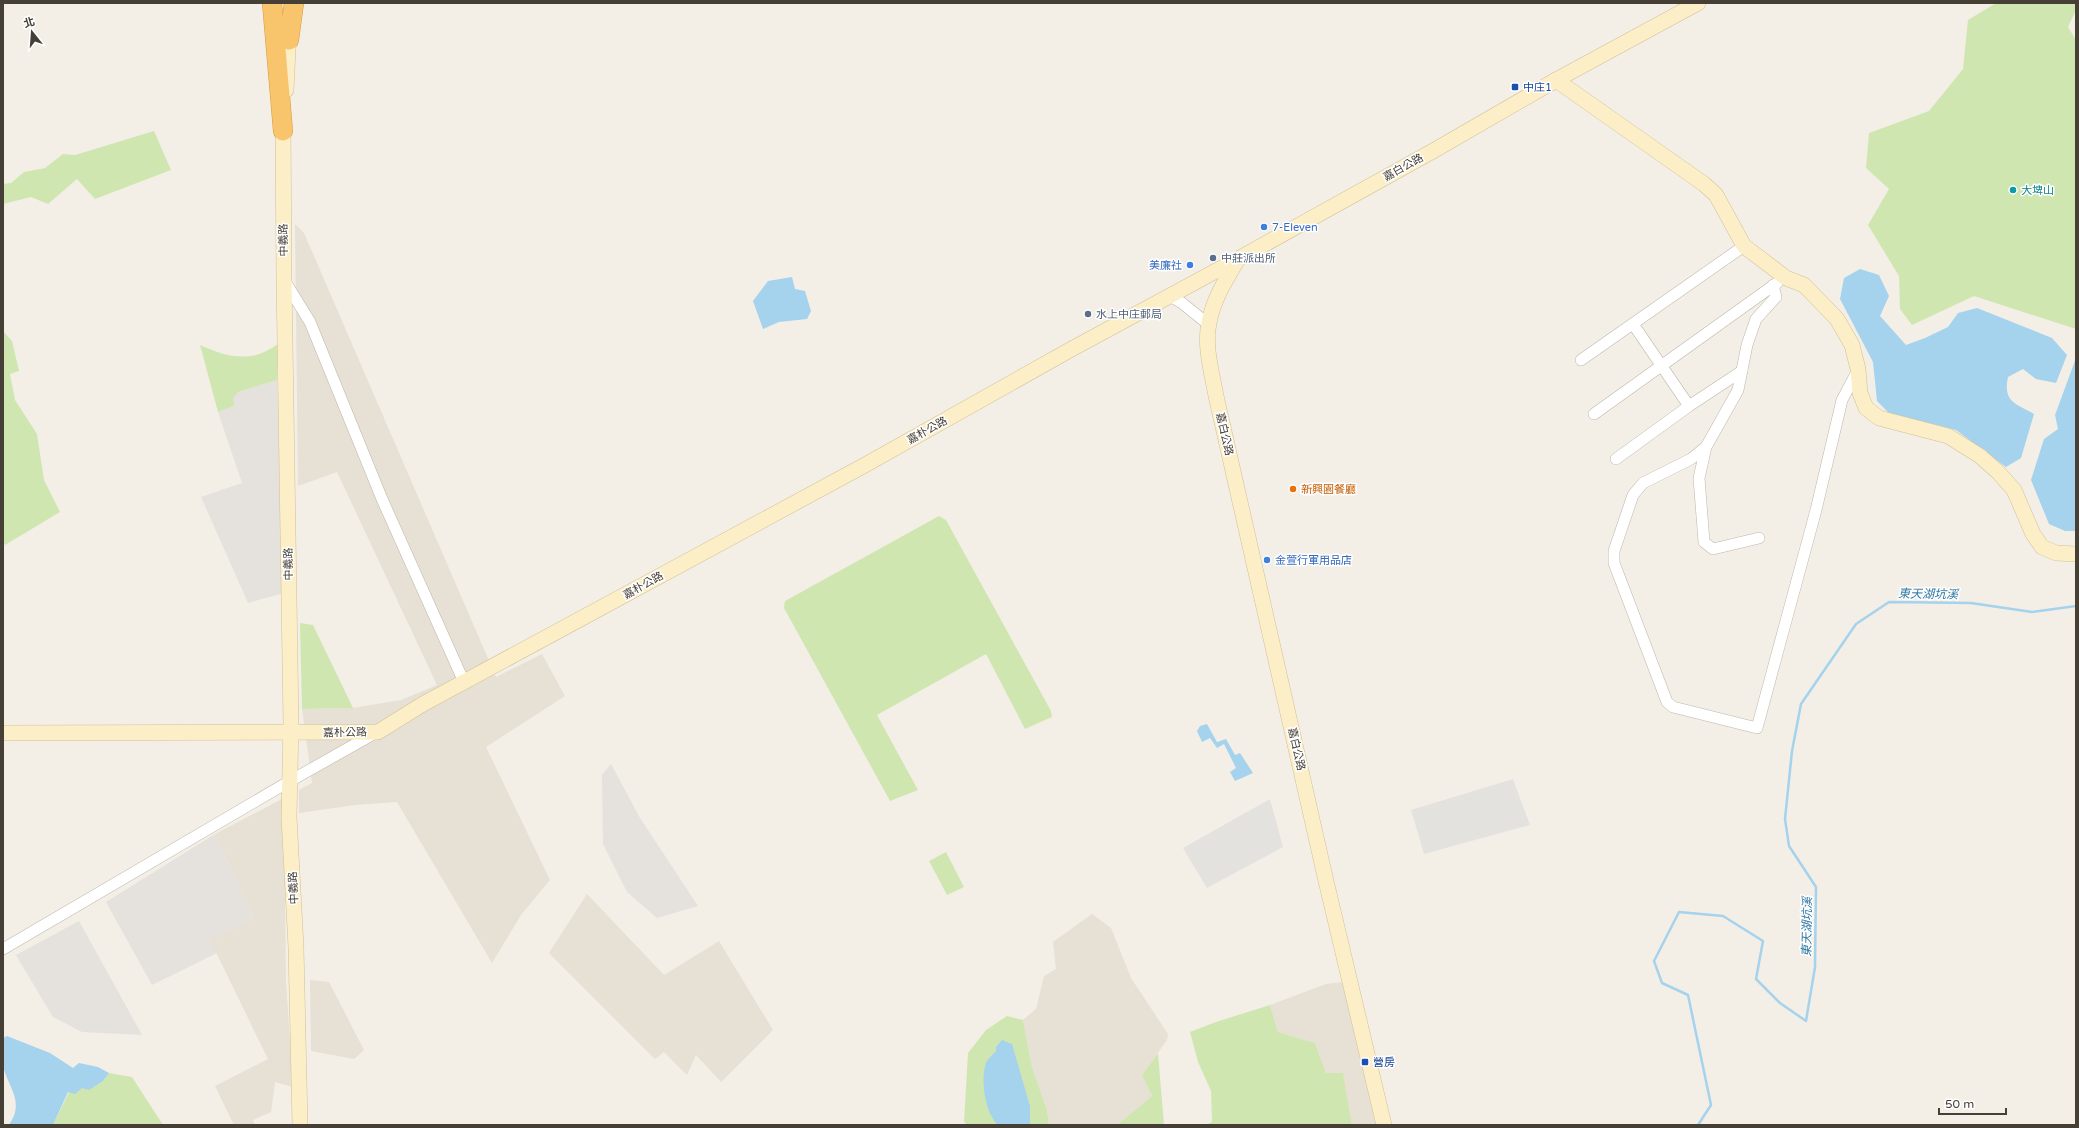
<svg xmlns="http://www.w3.org/2000/svg" width="2079" height="1128" viewBox="0 0 2079 1128" font-family="'Varela Round','Noto Sans TC',sans-serif">
<style>
.residential{fill:#e6e0d5}
.industrial{fill:#e5e1dc}
.green{fill:#d0e6b1}
.parking{fill:#e4e2df}
.water{fill:#a5d2ed}
.lines{fill:none;stroke-linecap:round;stroke-linejoin:round}
.stream{stroke:#a5d2ed;stroke-width:2.5}
.street-casing{stroke:#beb6aa;stroke-width:12}
.secondary-casing{stroke:#d1c098;stroke-width:16}
.highway-casing{stroke:#d7993d;stroke-width:20}
.street{stroke:#fff;stroke-width:11}
.secondary{stroke:#fceec7;stroke-width:15}
.highway{stroke:#f8c56d;stroke-width:19}
.transit-dot{fill:#1a4fb4;stroke:#fff;stroke-width:1.5}
.culture-dot{fill:#0f9aa8;stroke:#fff;stroke-width:1.5}
.shop-dot{fill:#3f7fe0;stroke:#fff;stroke-width:1.5}
.service-dot{fill:#5c6f8a;stroke:#fff;stroke-width:1.5}
.food-dot{fill:#e8710a;stroke:#fff;stroke-width:1.5}
.labels{text-anchor:middle;stroke-width:3;stroke-linejoin:round;paint-order:stroke}
.transit-label{font-size:11px;fill:#164399;stroke:#fff;text-anchor:start}
.street-label{font-size:11px;fill:#453f36;stroke:#fff}
.culture-label{font-size:11px;fill:#0d838f;stroke:#fff;text-anchor:start}
.shop-label{font-size:11px;fill:#366cbe;stroke:#fff;text-anchor:start}
.service-label{font-size:11px;fill:#4e5e75;stroke:#fff;text-anchor:start}
.food-label{font-size:11px;fill:#c56008;stroke:#fff;text-anchor:start}
.water-label{font-size:12px;font-style:italic;fill:#3179a5;stroke:#fff}
</style>
<rect width="100%" height="100%" fill="#f3efe7"/>
<g class="residential">
<path d="M295 224 304 233 496 677 542 654 565 696 486 747 550 880 521 915 492 963 397 802 355 805 299 813V790L312 783 302 709 353 708 401 700 437 685 337 472 298 486Z"/>
<path d="M282 799 284 815 286 981 293 1087 275 1082 271 1112 253 1120 255 1125H234L215 1086 268 1059 210 940 254 918 215 834Z"/>
<path d="M587 894 664 975 719 941 773 1030 721 1082 696 1055 687 1075 664 1052 655 1059 549 953Z"/>
<path d="M1092 914 1111 928 1131 978 1168 1034 1167 1040 1142 1075 1152 1096 1117 1125H1049L1047 1110 1032 1067 1023 1020 1036 1009 1044 976 1056 969 1053 942Z"/>
<path d="M310 980 329 982 364 1050 354 1059 311 1051Z"/>
<path d="M1342 982 1379 1125H1352L1343 1074 1326 1073 1315 1043 1278 1032 1270 1005 1326 984Z"/>
</g>
<g class="industrial">
<path d="M277 380 284 593 248 603 201 497 242 483 218 412 234 406 232 398 238 392Z"/>
<path d="M611 764 640 818 698 906 657 918 627 892 603 844 602 775Z"/>
<path d="M215 834 254 918 210 940 217 953 152 985 106 902Z"/>
<path d="M79 921 142 1035 82 1032 53 1017 16 955Z"/>
</g>
<g class="green">
<path d="M1996 3H2076V10L2068 27 2076 40V329L1974 296 1912 325 1900 309 1899 276 1868 225 1889 189 1866 168 1869 133 1929 111 1963 69 1968 20Z"/>
<path d="M154 131 171 170 95 199 77 179 48 204 31 197 3 204V184L11 183 24 172 45 168 63 154 75 155Z"/>
<path d="M3 331 12 341 19 371 10 374 15 400 37 434 44 480 60 512 5 545 3 542Z"/>
<path d="M278 344 277 380 238 392 233 398 234 406 218 412 200 345C227 357 251 364 278 344Z"/>
<path d="M939 516 946 520 1051 711 1052 717 1025 729 986 654 877 715 918 790 890 801 784 608 785 601Z"/>
<path d="M300 623 313 625 353 708 302 709Z"/>
<path d="M946 852 964 887 947 895 929 861Z"/>
<path d="M1270 1005 1278 1032 1315 1043 1326 1073H1343L1352 1125H1206L1212 1122 1211 1091 1198 1062 1190 1032 1216 1022Z"/>
<path d="M1007 1016 1023 1020 1032 1067 1047 1110 1049 1125H967L964 1122 968 1053 986 1030Z"/>
<path d="M1158 1053 1164 1125H1117L1152 1096 1142 1075Z"/>
<path d="M109 1073 132 1077 163 1125H53L69 1092 103 1081Z"/>
</g>
<g class="parking">
<path d="M1513 779 1530 825 1424 854 1411 810Z"/>
<path d="M1270 799 1283 847 1207 888 1183 848Z"/>
</g>
<g class="water">
<path d="M1860 269 1879 275 1889 296 1880 316 1906 345 1925 338 1948 327 1958 313 1977 308 2052 338 2067 355 2056 383 2036 379 2023 369 2008 377C2003 402 2015 403 2034 414L2021 458 2006 467 1956 430 1889 413 1877 401 1873 362 1840 299 1844 278Z"/>
<path d="M792 277 795 289 805 291 811 311 807 319 779 322 763 329 753 301 768 281Z"/>
<path d="M2076 358V531H2065L2049 524 2031 480 2044 439 2058 429 2055 415Z"/>
<path d="M1207 724 1217 742 1226 739 1235 755 1240 753 1253 773 1235 781 1230 772 1236 768 1224 744 1217 748 1210 738 1202 742 1197 731 1200 726Z"/>
<path d="M7 1036 50 1053 73 1068 79 1063 98 1067 109 1073 103 1081 89 1090 82 1088 75 1094 68 1092 53 1125H9C25 1102 9 1089 3 1066 1 1058 3 1046 3 1038Z"/>
<path d="M1002 1040 1012 1044 1030 1106V1125H998C985 1113 980 1079 986 1063 988 1059 993 1054 996 1051V1047Z"/>
</g>
<g class="lines">
<path class="stream" d="M1698 1125 1711 1105 1688 995 1662 983 1654 961 1679 912 1723 916 1763 941 1756 979 1780 1003 1806 1021 1815 967 1816 887 1789 846 1785 819 1792 751 1801 704 1856 624 1889 602 1971 603 2032 612 2076 606"/>
<defs>
<g id="street">
<path d="M284 280 310 322 382 499 464 682"/>
<path d="M1170 296 1182 303 1208 324"/>
<path d="M1633 324 1689 406"/>
<path d="M1581 360 1744 246"/>
<path d="M1594 414 1777 283"/>
<path d="M1706 447 1691 459 1643 483 1633 495 1614 551V563L1667 702 1673 707 1757 728 1816 510 1842 400 1858 370"/>
<path d="M1616 459 1689 406 1742 371"/>
<path d="M1759 538 1713 549 1704 542 1699 478 1706 447 1738 390 1747 345 1756 319 1776 297 1773 285"/>
<path d="M3 949 290 781 377 732"/>
</g>
<g id="secondary">
<path d="M1556 80 1704 184 1716 195 1744 246 1786 278 1804 285 1837 319 1852 345 1858 369 1860 393 1866 408 1879 418 1948 436 1980 456 1998 472 2014 490 2033 534 2042 547 2056 553 2076 554"/>
<path d="M286 90 289 30"/>
<path d="M283 120 284 280 291 724 289 817 296 947 300 1125"/>
<path d="M3 733 378 732 423 704 865 465 1068 351 1238 259"/>
<path d="M1384 1125 1326 881 1216 396C1212 373 1204 346 1209 323 1213 300 1226 279 1238 259L1433 151 1556 80 1698 3"/>
</g>
<g id="highway">
<path d="M272 3 283 131"/>
<path d="M289 40 294 3"/>
</g>
</defs>
<use href="#street" class="street-casing"/>
<use href="#secondary" class="secondary-casing"/>
<use href="#highway" class="highway-casing"/>
<use href="#street" class="street"/>
<use href="#secondary" class="secondary"/>
<use href="#highway" class="highway"/>
</g>
<g class="transit-dot">
<rect x="1511" y="83" width="8" height="8" rx="2"/>
<rect x="1361" y="1058" width="8" height="8" rx="2"/>
</g>
<circle class="culture-dot" cx="2013" cy="190" r="4"/>
<g class="shop-dot">
<circle cx="1264" cy="227" r="4"/>
<circle cx="1190" cy="265" r="4"/>
<circle cx="1267" cy="560" r="4"/>
</g>
<g class="service-dot">
<circle cx="1213" cy="258" r="4"/>
<circle cx="1088" cy="314" r="4"/>
</g>
<circle class="food-dot" cx="1293" cy="489" r="4"/>
<g class="labels">
<g class="transit-label">
<text x="1523" y="91">中庄1</text>
<text x="1373" y="1066">營房</text>
</g>
<g class="street-label">
<text transform="translate(1403 167) rotate(-29)" y="4">嘉白公路</text>
<text transform="translate(283 240) rotate(-91)" y="4">中義路</text>
<text transform="translate(927 430) rotate(-29)" y="4">嘉朴公路</text>
<text transform="translate(1225 434) rotate(77)" y="4">嘉白公路</text>
<text transform="translate(288 564) rotate(-91)" y="4">中義路</text>
<text transform="translate(643 585) rotate(-29)" y="4">嘉朴公路</text>
<text transform="translate(345 732) rotate(-1)" y="4">嘉朴公路</text>
<text transform="translate(1297 749) rotate(77)" y="4">嘉白公路</text>
<text transform="translate(293 888) rotate(-93)" y="4">中義路</text>
</g>
<g class="culture-label">
<text x="2021" y="194">大埤山</text>
</g>
<g class="shop-label">
<text x="1272" y="231">7-Eleven</text>
<text x="1182" y="269" text-anchor="end">美廉社</text>
<text x="1275" y="564">金萱行軍用品店</text>
</g>
<g class="service-label">
<text x="1221" y="262">中莊派出所</text>
<text x="1096" y="318">水上中庄郵局</text>
</g>
<g class="food-label">
<text x="1301" y="493">新興園餐廳</text>
</g>
<g class="water-label">
<text transform="translate(1928 594) rotate(1)" y="4">東天湖坑溪</text>
<text transform="translate(1807 927) rotate(-89)" y="4">東天湖坑溪</text>
</g>
</g>
<rect width="2079" height="1128" fill="none" stroke="#453f36" stroke-width="8"/>
<g transform="translate(32 32) rotate(343)" stroke="#ffffff" stroke-width="3" paint-order="stroke">
<path d="M0-3L7 15L0 10L-7 15Z" fill="#453f36"/>
<text y="-6" font-size="11" font-weight="bold" text-anchor="middle" fill="#453f36">北</text>
</g>
<path d="M1939 1108v6h67v-6" fill="none" stroke="#453f36" stroke-width="2"/>
<text x="1945" y="1108" font-size="12" fill="#453f36" stroke="#ffffff" stroke-width="3" paint-order="stroke">50 m</text>
</svg>
